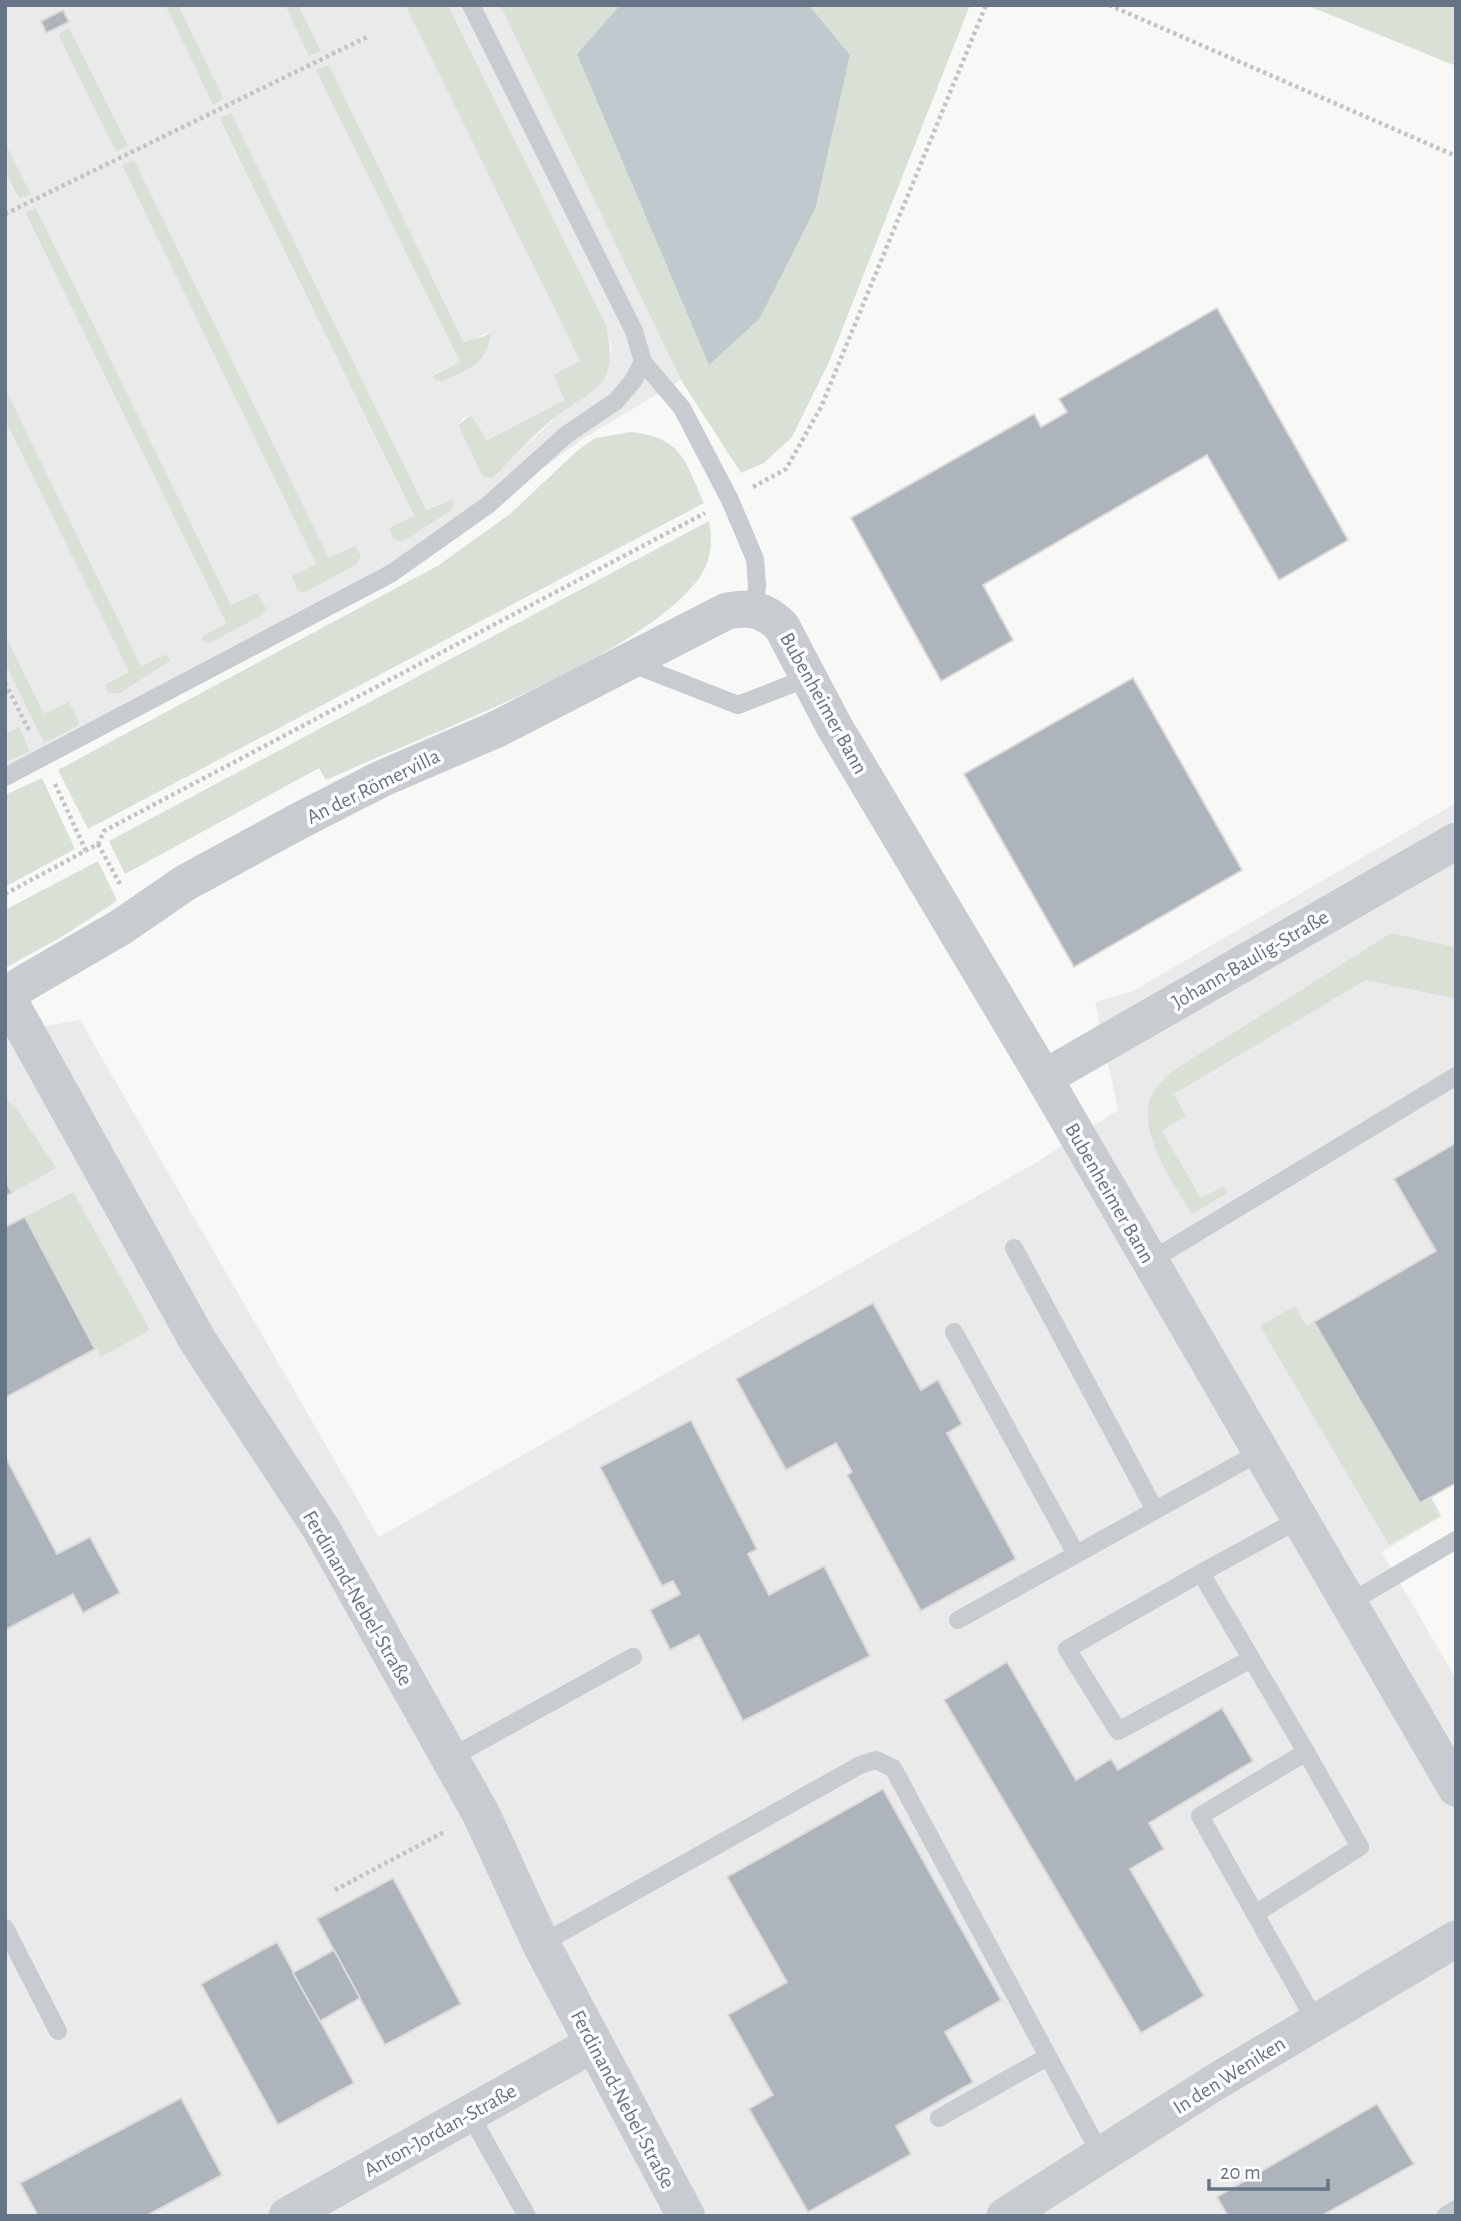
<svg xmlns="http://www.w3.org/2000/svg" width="1461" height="2221" viewBox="0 0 1461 2221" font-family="'Alegreya Sans',sans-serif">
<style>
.built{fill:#e9eae9;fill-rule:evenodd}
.green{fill:#d9e1d7}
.water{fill:#c1c9cf}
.building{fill:#aeb4bc;stroke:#dadad8;stroke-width:2}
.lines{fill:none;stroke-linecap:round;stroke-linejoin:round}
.path{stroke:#c2c3c6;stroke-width:4.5;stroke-dasharray:3.5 3.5;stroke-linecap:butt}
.service{stroke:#c8cbcf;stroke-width:18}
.minor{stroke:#c8cbcf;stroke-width:37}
.tertiary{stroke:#c8cbcf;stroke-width:38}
.labels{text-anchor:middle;stroke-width:7;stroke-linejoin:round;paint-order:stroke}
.street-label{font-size:21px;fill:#667488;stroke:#fff}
</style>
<rect width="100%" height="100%" fill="#f8f9f6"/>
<g class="built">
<path d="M5 5H165L213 105 224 99 178 5H285L310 56 320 51 298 5H405L580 361 566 400 486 440 471 415 463 418 458 425 483 477 502 469 558 415 612 351 606 325 448 5H500L681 380 584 438 392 580 57 760 5 783V763L30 750 19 728 5 734V663L44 743V714L5 635V420L129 672 105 684 166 654 141 666 5 388V172L18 199 31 194 5 142ZM69 28 128 146 117 152 58 34ZM329 65 465 343 489 332 442 382 434 374 460 362 317 71ZM230 113 426 510 451 498 389 531V528L414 517 219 119ZM134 161 329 558 316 564 123 166ZM36 208 231 606 262 615 203 636 226 623 25 214Z"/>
<path d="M1456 803V947L1391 933 1171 1072 1147 1115 1191 1213 1222 1186 1201 1198 1162 1131 1186 1116 1173 1094 1366 980 1456 999V1483L1431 1497 1442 1516 1382 1552 1456 1679V2216H5V1180L12 1192 16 1108 5 1099V1033L80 1020 379 1537 1037 1162 1118 1110 1095 1002 1133 991ZM1315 1323 1420 1503 1307 1326Z"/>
</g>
<g class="green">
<path d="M165 5H178L224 99 213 105Z"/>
<path d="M285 5H298L321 51 309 56Z"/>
<path d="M405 5H448L606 325C622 394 587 388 546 425 527 441 511 462 492 478L483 477 458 425 471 415 487 440 565 400 553 375 580 361Z"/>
<path d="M500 5H620L577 54 760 318 816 207 850 55 809 5H970L830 360 792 437 764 463 741 473 681 380Z"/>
<path d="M1306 5H1456V66Z"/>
<path d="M69 28 128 146 116 152 58 34Z"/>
<path d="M329 65 464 342 491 334C486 366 469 368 442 382L433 378 434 375 460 362 316 70Z"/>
<path d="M231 113 426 510 453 499V509L402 542 393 538 389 528 414 516 219 118Z"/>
<path d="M5 142 31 194 19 199 5 172Z"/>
<path d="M134 160 329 558 355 546 361 556 357 564 303 593 297 589 292 576 316 564 122 165Z"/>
<path d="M36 208 231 605 257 593 266 608 262 615 208 644 201 639 203 636 226 623 25 213Z"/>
<path d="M5 388 141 666 166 654 170 661 120 693H108L105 685 129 672 5 420Z"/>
<path d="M631 432C682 438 685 460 704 503L88 829 58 770 439 565 511 513 578 450 595 438Z"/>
<path d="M709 521C712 537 712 553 705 568 665 647 435 731 351 769L326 780 319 768 125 874 109 841Z"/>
<path d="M5 635 44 714 69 702 79 722 78 726 44 743 5 663Z"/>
<path d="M19 727 30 751 5 763V734Z"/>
<path d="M42 778 75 849 5 887V795Z"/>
<path d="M98 861 117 901 63 936 5 968V910Z"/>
<path d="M1391 933 1456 947V999L1366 980 1174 1094 1186 1116 1162 1131 1201 1198 1223 1186 1227 1193 1192 1214C1175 1186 1137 1132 1150 1098 1154 1089 1164 1079 1171 1072Z"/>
<path d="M5 1099 16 1108 56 1168 12 1193 5 1180Z"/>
<path d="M73 1192 150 1330 101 1357 25 1217Z"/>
<path d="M1295 1306 1306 1326 1314 1322 1420 1503 1431 1498 1440 1516 1389 1545 1260 1326Z"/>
</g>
<path class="water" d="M620 5H809L850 55 816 207 760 318 709 365 577 54Z"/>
<g class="building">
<path d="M63 10 69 22 46 33 41 21Z"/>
<path d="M1217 308 1348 540 1279 580 1207 455 983 585 1013 640 941 681 851 518 1034 414 1041 427 1067 412 1059 399Z"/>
<path d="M1133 678 1242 870 1074 967 964 774Z"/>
<path d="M1456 1143V1483L1420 1503 1314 1322 1436 1251 1394 1179Z"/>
<path d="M5 1180 12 1193 5 1196Z"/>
<path d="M25 1217 95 1349 5 1398V1227Z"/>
<path d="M873 1303 921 1390 938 1380 962 1424 947 1433 1016 1559 921 1611 847 1475 852 1472 836 1443 786 1470 736 1379Z"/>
<path d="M691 1420 757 1549 748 1554 769 1595 824 1566 870 1656 743 1721 699 1635 670 1650 650 1610 680 1594 673 1581 662 1586 600 1467Z"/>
<path d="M5 1456 57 1554 90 1537 120 1593 83 1613 73 1594 5 1630Z"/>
<path d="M1007 1662 1076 1780 1111 1759 1118 1770 1222 1708 1253 1761 1149 1823 1164 1849 1130 1869 1204 1996 1141 2033 944 1700Z"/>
<path d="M883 1789 1001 2000 945 2032 973 2082 896 2126 911 2154 808 2212 749 2109 773 2095 728 2015 787 1982 727 1877Z"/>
<path d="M393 1878 461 2004 385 2045 317 1919Z"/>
<path d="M277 1942 354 2083 278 2125 201 1984Z"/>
<path d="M334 1950 360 1998 320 2021 293 1973Z"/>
<path d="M181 2098 222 2175 146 2216H38L20 2183Z"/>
<path d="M1377 2104 1414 2164 1321 2216H1228L1217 2197Z"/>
</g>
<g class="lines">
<g class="path">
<path d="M1109 5 1456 156"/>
<path d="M5 214 367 37"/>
<path d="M753 487 786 469 821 407 986 5"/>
<path d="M5 683 30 732"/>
<path d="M55 784 86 851"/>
<path d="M98 844 120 884"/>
<path d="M5 894 98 844 104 831 705 513"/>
<path d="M335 1890 446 1831"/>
</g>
<g class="service">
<path d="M471 5 634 331 643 362 682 408 730 500 755 559 757 585 755 609"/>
<path d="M628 662 738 705 810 677"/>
<path d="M5 777 392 573 488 505 566 435 616 401 633 381 643 362"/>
<path d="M1014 1248 1155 1510"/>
<path d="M1150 1261 1456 1076"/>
<path d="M954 1332 1076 1554"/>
<path d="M1300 1519 1201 1573 1306 1752 1200 1816 1316 2022"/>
<path d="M1201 1573 1067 1649 1118 1731 1251 1659"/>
<path d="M1349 1603 1456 1540"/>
<path d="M958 1620 1260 1452"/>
<path d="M450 1758 633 1657"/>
<path d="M1255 1914 1360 1847 1306 1752"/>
<path d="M5 1928 58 2031"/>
<path d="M541 1944 860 1765 876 1760 893 1768 1101 2155"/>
<path d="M469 2113 527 2216"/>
<path d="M939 2118 1047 2057"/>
<path d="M1445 2216 1456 2209"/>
</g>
<g class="minor">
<path d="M6 994 121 927 185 883 297 822 381 779 497 729 727 611C750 607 765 609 782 627L834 726 1044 1078 1456 1788"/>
<path d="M1044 1078 1456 841"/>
<path d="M287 2216 593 2044"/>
<path d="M1005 2216 1217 2081 1456 1939"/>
</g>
<path class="tertiary" d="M5 994 198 1341 322 1530 481 1814 541 1944 686 2216"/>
</g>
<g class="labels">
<g class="street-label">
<text transform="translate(824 703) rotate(61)" y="7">Bubenheimer Bann</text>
<text transform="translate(373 786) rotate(-26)" y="7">An der Römervilla</text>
<text transform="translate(1250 959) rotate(-30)" y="7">Johann-Baulig-Straße</text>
<text transform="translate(1110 1193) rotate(60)" y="7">Bubenheimer Bann</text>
<text transform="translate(358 1598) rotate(60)" y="7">Ferdinand-Nebel-Straße</text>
<text transform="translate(1229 2075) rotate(-32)" y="7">In den Weniken</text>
<text transform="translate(623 2099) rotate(62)" y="7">Ferdinand-Nebel-Straße</text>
<text transform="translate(440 2130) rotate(-29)" y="7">Anton-Jordan-Straße</text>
</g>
</g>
<rect width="1461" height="2221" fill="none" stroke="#667488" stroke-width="14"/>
<path d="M1209 2179v10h119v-10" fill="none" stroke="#667488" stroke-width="3.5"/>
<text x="1220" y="2179" font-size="21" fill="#667488" stroke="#ffffff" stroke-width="5" paint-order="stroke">20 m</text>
</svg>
